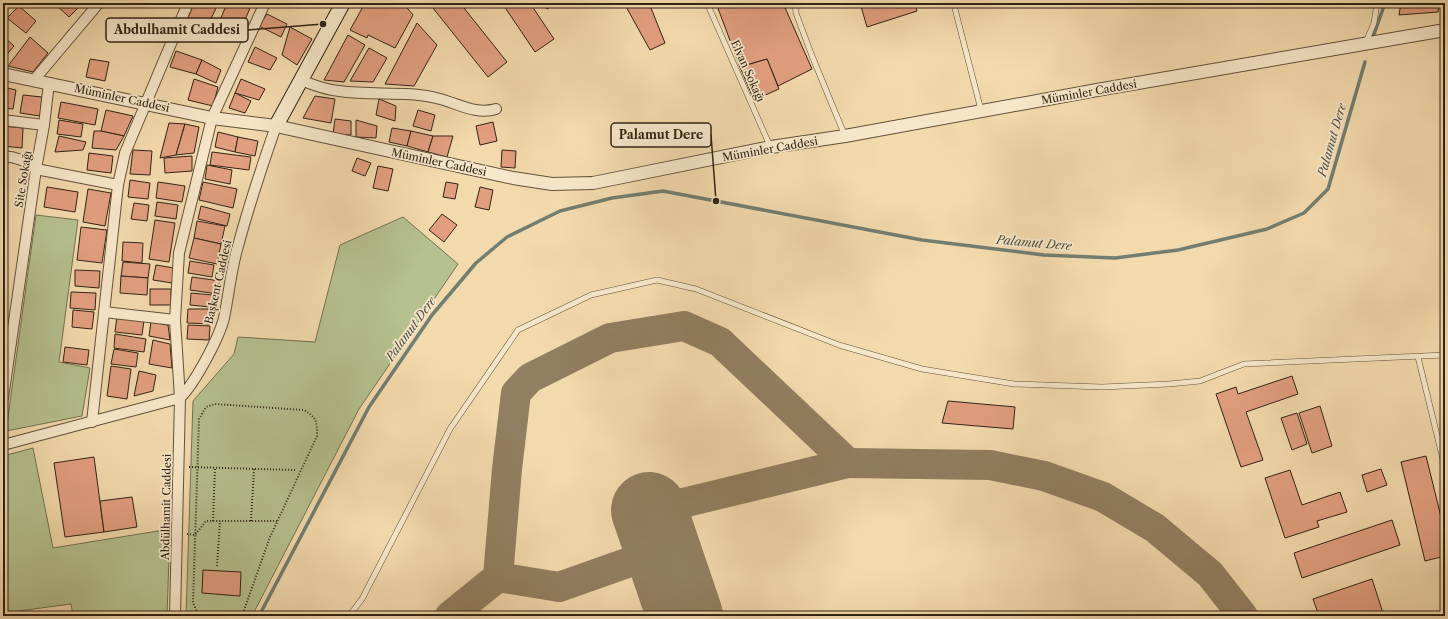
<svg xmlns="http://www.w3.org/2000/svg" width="1448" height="619" viewBox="0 0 1448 619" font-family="'Libre Caslon Text',serif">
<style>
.green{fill:#b5c18e;stroke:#727250}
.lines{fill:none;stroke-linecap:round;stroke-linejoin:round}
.stream{stroke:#717e71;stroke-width:3.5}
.taxiway{stroke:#927e60;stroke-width:30}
.runway{stroke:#927e60;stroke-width:76}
.building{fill:#e29f80;stroke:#302313}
.service-casing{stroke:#61513a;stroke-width:6}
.minor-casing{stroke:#61513a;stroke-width:12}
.tertiary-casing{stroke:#61513a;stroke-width:14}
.secondary-casing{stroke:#302313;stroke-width:16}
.path{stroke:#302313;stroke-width:2;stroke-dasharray:1 2;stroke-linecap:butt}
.service{stroke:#f7e7ca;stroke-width:5}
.minor{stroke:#f7e7ca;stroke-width:10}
.tertiary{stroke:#f7e7ca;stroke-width:12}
.secondary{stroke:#f7e7ca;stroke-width:14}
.labels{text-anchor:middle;stroke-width:3.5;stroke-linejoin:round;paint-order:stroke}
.street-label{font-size:11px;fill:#302313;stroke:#f7e7ca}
.water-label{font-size:12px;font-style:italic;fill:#505042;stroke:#f7e7ca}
.leader{fill:none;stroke:#302313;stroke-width:1.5}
.callout-dot{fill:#302313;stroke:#f7e7ca;stroke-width:1.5}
.callout{fill:#f7e7ca;stroke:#302313;stroke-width:1.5}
.callout-label{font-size:12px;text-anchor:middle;font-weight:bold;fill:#302313}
</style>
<rect width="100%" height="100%" fill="#f3daad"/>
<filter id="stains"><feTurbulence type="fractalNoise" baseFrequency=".005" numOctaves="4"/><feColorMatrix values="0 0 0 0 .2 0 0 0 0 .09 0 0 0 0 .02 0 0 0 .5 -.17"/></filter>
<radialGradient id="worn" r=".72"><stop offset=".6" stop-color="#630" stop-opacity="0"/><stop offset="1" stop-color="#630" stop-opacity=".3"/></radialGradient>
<g class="green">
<path d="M36 215 78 220 59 362 90 368 82 416 6 431Z"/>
<path d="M403 217 458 264 359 409 252 616H186L193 401 234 354 238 337 315 342 340 245Z"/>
<path d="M33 448 53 548 170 529 167 616H73L71 604 3 613V456Z"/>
</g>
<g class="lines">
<g class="stream">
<path d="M1372 40 1385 3"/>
<path d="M259 616 369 407 432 315 476 263 507 237 560 211 612 198 663 191 922 240 1044 255 1115 258 1178 250 1267 229 1304 213 1328 189 1365 62"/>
</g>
<g class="taxiway">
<path d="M848 463 990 465 1044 476 1103 497 1155 528 1210 574 1243 616"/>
<path d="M498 577 559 587 644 557"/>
<path d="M450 616 498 577 507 469 516 393 530 378 610 338 684 326 720 342 848 463 658 509"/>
</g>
<path class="runway" d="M649 510 685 616"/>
</g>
<g class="building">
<path d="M54 3H83L69 17Z"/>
<path d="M194 3H205L216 8 203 36 184 28Z"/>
<path d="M227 3H240L250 8 240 32 219 23Z"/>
<path d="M365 3H403L413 15 395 48 368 35 367 38 350 30Z"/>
<path d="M429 3H460L507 62 488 77Z"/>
<path d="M502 3H530L554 39 535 52Z"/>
<path d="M543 3H557L547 9Z"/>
<path d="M624 3H649L665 43 650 50Z"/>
<path d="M716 3H783L812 69 778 86 767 59 740 67Z"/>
<path d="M860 3H915L917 11 867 27Z"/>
<path d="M1255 3H1272V4L1255 5Z"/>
<path d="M1401 3H1439L1438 12 1399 15Z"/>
<path d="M19 6 36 21 26 33 7 18Z"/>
<path d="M267 14 287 24 281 37 259 26Z"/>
<path d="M417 23 437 45 414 86 385 84Z"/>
<path d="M290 27 312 39 297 65 282 55Z"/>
<path d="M348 35 365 45 344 82 324 80Z"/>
<path d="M3 36 14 46 4 58 3 57Z"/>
<path d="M30 37 48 53 33 72 8 66Z"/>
<path d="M255 47 277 58 270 70 248 62Z"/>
<path d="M369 48 387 58 373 82 350 81Z"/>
<path d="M176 51 202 60 196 74 170 67Z"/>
<path d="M90 59 109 62 105 81 86 77Z"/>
<path d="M767 59 779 89 754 100 740 67Z"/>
<path d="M202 60 221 70 216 83 196 74Z"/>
<path d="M194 79 218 87 213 106 188 100Z"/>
<path d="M241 79 265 89 259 100 235 93Z"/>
<path d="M3 87 16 90 13 109 3 108Z"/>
<path d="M235 93 251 101 245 113 229 108Z"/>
<path d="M23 95 42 97 40 116 20 113Z"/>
<path d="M315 96 335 99 331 123 303 118Z"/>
<path d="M379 99 396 106 395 121 376 115Z"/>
<path d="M61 102 98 109 95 125 58 118Z"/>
<path d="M106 110 133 116 124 136 101 131Z"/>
<path d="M418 110 435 115 431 131 413 126Z"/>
<path d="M335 119 351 121V135L333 134Z"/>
<path d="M59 120 83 124 81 137 57 134Z"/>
<path d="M356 120 377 126 376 138 356 137Z"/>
<path d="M493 122 497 141 480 145 476 126Z"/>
<path d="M169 123 185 124 176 155 160 158Z"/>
<path d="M185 124 199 127 194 153 176 155Z"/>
<path d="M3 126 23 128 22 148 3 146Z"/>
<path d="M392 128 411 131 407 146 389 142Z"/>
<path d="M94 131H101L124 136 116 150 92 148Z"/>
<path d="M411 131 433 136 428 152 407 146Z"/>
<path d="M218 132 238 137 235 152 215 147Z"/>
<path d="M59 136 86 142 83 150 55 152Z"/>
<path d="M433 136H453L447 157 428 152Z"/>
<path d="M238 137 258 141 255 156 235 152Z"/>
<path d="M133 150 152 151 150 175 130 174Z"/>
<path d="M502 150 516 151 515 168 501 167Z"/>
<path d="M212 152 251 157 249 170 210 165Z"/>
<path d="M89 153 113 156 111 173 87 170Z"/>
<path d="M192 156V171L165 173 164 158Z"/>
<path d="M357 158 371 163 365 176 352 171Z"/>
<path d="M207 165 232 170 230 184 205 179Z"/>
<path d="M378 166 393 169 388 191 373 188Z"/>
<path d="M130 180 150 183 148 199 128 197Z"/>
<path d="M158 182 185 186 182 202 156 198Z"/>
<path d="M203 182 237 189 233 208 199 200Z"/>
<path d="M446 182 458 184 455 199 443 197Z"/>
<path d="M47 187 78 192 75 212 44 207Z"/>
<path d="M480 187 493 190 489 210 475 207Z"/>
<path d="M88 189 111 193 105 226 83 222Z"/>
<path d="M157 202 178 205 176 219 155 216Z"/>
<path d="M134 203 149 205 147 221 131 219Z"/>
<path d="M201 206 230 214 227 226 198 219Z"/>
<path d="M442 214 457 225 444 242 429 230Z"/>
<path d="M155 220 175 223 169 262 149 259Z"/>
<path d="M197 221 225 226 221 244 194 238Z"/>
<path d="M81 227 107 230 102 263 77 260Z"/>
<path d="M194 238 221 244 217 264 189 258Z"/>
<path d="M123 242 143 243 142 263 122 261Z"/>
<path d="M190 261 214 265 212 277 188 273Z"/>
<path d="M123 262 150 264 148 278 121 276Z"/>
<path d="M156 265 174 268 172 283 153 280Z"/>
<path d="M75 270 100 271 99 288 75 286Z"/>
<path d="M121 276 148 278 147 295 120 293Z"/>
<path d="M192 277 220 281 218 294 190 290Z"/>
<rect x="150" y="289" width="21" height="16"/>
<path d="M71 292 96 293 95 310 70 308Z"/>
<path d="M191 293 213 295 211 307 190 305Z"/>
<path d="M188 309H210V324L187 323Z"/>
<path d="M73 310 94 312 92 329 72 327Z"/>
<path d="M117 316 144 320 142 335 115 332Z"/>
<path d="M151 322 168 325 170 340 149 336Z"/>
<path d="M188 325 210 326 209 340 187 339Z"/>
<path d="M115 334 146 339 144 352 114 348Z"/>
<path d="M153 340 170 344 172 368 149 364Z"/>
<path d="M65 347 89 350 87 365 63 362Z"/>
<path d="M114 349 138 353 136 367 111 364Z"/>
<path d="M111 366 131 369 127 399 107 396Z"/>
<path d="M139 371 156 375 153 391 134 396Z"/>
<path d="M1292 376 1298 394 1246 412 1263 460 1241 467 1216 394 1236 387 1238 394Z"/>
<path d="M948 401 1015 407 1013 429 942 423Z"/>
<path d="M1320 406 1332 446 1312 453 1299 413Z"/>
<path d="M1297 413 1307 444 1292 450 1281 418Z"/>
<path d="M1426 456 1445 533V556L1425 561 1401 462Z"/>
<path d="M94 457 104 532 65 537 54 463Z"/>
<path d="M1381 469 1387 485 1367 492 1362 475Z"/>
<path d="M1290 470 1302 505 1340 492 1347 512 1317 521 1319 527 1285 538 1265 478Z"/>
<path d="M132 497 137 527 104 532 100 501Z"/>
<path d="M1392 520 1400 545 1302 578 1294 553Z"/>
<path d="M203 570 241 572 240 596 202 593Z"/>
<path d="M1372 579 1384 616H1319L1313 599Z"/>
</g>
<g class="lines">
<defs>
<g id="service">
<path d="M707 3 770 146"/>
<path d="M795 3 796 13 812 56 845 136"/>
<path d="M955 9 981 110"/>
<path d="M1366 42 1374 23 1377 3"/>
<path d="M1418 357 1445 468"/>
<path d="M349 616 362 599 450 429 518 330 591 295 657 280 696 289 839 345 922 369 1014 384 1102 387 1169 384 1200 381 1244 364 1445 355"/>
</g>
<g id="minor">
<path d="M34 80 99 3"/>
<path d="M301 80C313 85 326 90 339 91 373 96 407 90 440 99 459 104 476 115 496 109"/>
<path d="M3 120 44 125"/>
<path d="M3 156C16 157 26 160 36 169L118 185"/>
<path d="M104 312 175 320"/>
<path d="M3 398 36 169 44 125 49 83"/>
<path d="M92 422 118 185 125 153 188 3"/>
<path d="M3 445 180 398C195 383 219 338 224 318 229 294 231 269 238 246 249 205 262 166 276 126"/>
<path d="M175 616 180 398 175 320 179 253 212 118 265 3"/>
</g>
<path id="tertiary" d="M3 74 212 118 276 126 513 178 552 184 593 183 771 147 845 136 1097 90 1445 30"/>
<path id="secondary" d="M276 126 343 3"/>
</defs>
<use href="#service" class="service-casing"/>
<use href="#minor" class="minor-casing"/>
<use href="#tertiary" class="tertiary-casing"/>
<use href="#secondary" class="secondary-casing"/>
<g class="path">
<path d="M189 467 295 470"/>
<path d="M213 521 215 468"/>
<path d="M251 521 254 469"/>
<path d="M187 534 195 535 206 521H277"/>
<path d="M217 566 220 521"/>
<path d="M199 616 193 603 199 419 206 407 215 404 304 410C317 418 317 421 317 436L270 537 242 616"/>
</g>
<use href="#service" class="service"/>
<use href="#minor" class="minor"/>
<use href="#tertiary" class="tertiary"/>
<use href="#secondary" class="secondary"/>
</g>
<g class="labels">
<g class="street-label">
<text transform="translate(748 71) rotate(66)" y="4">Elvan Sokağı</text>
<text transform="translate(1089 92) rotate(-10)" y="4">Müminler Caddesi</text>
<text transform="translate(122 98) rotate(12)" y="4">Müminler Caddesi</text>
<text transform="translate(770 149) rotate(-10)" y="4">Müminler Caddesi</text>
<text transform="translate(439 162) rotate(12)" y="4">Müminler Caddesi</text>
<text transform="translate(23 179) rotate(-81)" y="4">Site Sokağı</text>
<text transform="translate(218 282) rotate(-77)" y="4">Başkent Caddesi</text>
<text transform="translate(166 507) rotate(-89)" y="4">Abdülhamit Caddesi</text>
</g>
<g class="water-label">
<text transform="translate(1332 140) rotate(-74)" y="4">Palamut Dere</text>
<text transform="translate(1034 243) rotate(5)" y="4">Palamut Dere</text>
<text transform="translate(411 329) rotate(-54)" y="4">Palamut Dere</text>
</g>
</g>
<path class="leader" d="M323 24L248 30M716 201L711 135"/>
<g class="callout-dot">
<circle cx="323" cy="24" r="4"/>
<circle cx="716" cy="201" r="4"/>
</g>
<g class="callout">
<rect x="106" y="18" width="142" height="24" rx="4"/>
<rect x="611" y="123" width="100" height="24" rx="4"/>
</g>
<g class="callout-label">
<text x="177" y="34">Abdulhamit Caddesi</text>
<text x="661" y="139">Palamut Dere</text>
</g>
<rect width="1448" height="619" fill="none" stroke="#f3daad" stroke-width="16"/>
<rect x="4" y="4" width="1440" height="611" fill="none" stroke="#302313" stroke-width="2"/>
<rect x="8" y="8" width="1432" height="603" fill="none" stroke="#302313"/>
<rect width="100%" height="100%" filter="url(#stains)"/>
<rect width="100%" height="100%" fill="url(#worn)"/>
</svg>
